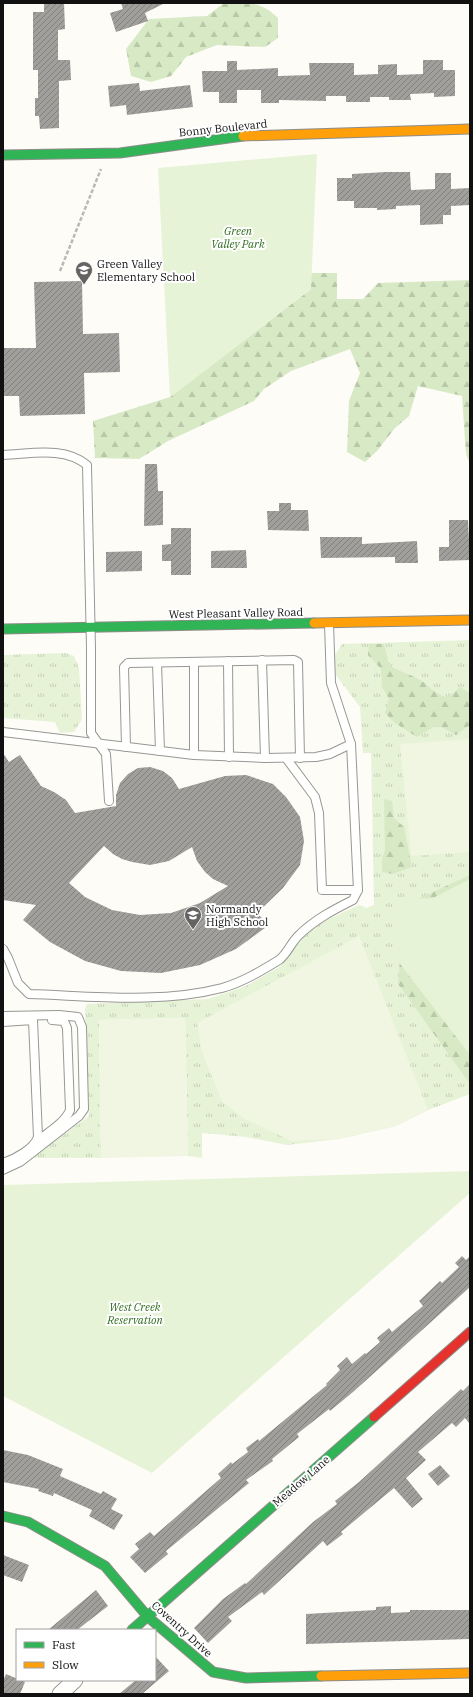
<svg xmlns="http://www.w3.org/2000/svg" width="473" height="1697" viewBox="0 0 473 1697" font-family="'IBM Plex Serif',serif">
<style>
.grass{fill:url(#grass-tufts)}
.forest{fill:url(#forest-firs)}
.park{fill:#e7f3d7}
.pitch{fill:#f0f6e1}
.building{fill:url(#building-hatch);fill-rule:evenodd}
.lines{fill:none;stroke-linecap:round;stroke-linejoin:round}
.lane-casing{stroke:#979795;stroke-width:10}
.street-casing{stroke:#979795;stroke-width:17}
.fast-casing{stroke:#8e8d8b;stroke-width:11}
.slow-casing{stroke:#8e8d8b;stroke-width:11}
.jam-casing{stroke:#8e8d8b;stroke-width:11}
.path{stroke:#b9b9b8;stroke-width:2.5;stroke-dasharray:4 2;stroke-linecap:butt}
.lane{stroke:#fffffe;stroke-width:8}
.street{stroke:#fffffe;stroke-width:15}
.fast{stroke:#30b455;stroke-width:9}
.slow{stroke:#ff9f0a;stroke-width:9}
.jam{stroke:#e5322d;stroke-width:9}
.labels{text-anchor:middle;stroke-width:4;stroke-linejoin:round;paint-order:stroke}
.street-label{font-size:11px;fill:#111;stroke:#fff}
.park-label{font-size:11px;font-style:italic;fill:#2f6b1f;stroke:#fff}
.poi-label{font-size:11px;fill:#111;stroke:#fff;text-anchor:start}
</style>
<defs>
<pattern id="grass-tufts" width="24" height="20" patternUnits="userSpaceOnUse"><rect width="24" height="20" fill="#e7f3d7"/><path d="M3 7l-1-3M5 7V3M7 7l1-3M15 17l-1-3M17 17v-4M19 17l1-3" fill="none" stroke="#c5cfb8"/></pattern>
<pattern id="forest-firs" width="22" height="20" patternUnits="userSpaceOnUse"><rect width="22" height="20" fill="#d8eac5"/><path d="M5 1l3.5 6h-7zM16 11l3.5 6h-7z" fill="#b8c8a8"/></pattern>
<pattern id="building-hatch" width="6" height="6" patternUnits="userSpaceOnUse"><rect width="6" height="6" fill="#a19f9c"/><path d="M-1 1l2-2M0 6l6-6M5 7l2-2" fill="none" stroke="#82807e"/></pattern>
</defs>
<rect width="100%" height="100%" fill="#fdfcf7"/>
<g class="grass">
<path d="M470 640V899L412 1003 470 1081V1094L428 1110 396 1126 339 1139 287 1145 246 1137 202 1133V1158L188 1156 185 1018 99 1020 101 1158H32L89 1116 85 1009 87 1004 208 999 246 986 281 966 298 943 318 924 359 905 366 908 374 905 371 753H363L360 707 335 674V655L342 644Z"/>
<path d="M66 653 74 656 79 668 82 719 74 732 60 733 55 722 3 718V655Z"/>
</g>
<g class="forest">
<path d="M224 3C247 3 260 0 278 18V38L265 47 217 45 186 57 171 76 151 82 131 76 126 49 149 19 207 16Z"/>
<path d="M311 273H337V299H363L378 283 470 280V464L466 454 462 396 418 386 409 416 395 428 377 451 365 462 347 452 349 401 360 373 350 349 291 371 264 389 254 401 168 441 139 459 95 458 93 421 170 397 311 289Z"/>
<path d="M369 644H384L389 665C398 671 410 674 418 679 431 686 431 692 448 698L460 687 470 693V725L456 735 437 725 417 737 395 723 385 713 389 699 382 687 381 669 368 655Z"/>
<path d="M384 799 392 801 394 818 404 827 412 867 393 874 382 872V859L385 850Z"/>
<path d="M470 875V1084L398 984 400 958 398 908Z"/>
</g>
<g class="park">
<path d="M317 154 311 289 170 397 158 168Z"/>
<path d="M470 879V1055L394 956 392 900 433 898Z"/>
<path d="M470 1171V1193L152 1473 3 1396V1185Z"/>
</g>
<g class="pitch">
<path d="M470 739V852L411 856 400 744Z"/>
<path d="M359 936 428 1110 396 1126 339 1139 292 1141 243 1118 222 1101 202 1052 197 1023Z"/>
<path d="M185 1018 188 1156 101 1158 99 1020Z"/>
</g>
<g class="building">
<path d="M44 3H64L65 29 58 30V60H70L71 80 59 81V128L40 129 39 116H35V98H38V70H33V12H44Z"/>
<path d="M121 3H165L145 13 148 21 116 32 110 13 123 9Z"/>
<path d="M423 60H443V70H455V96L434 97V93L410 94 411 100H389V97H370V102H346V96H326V101L279 100V103H261V90H237V103H219V92H203L202 71H227V61H237V70L278 68V76L310 75 309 63H354V75L378 74V65L397 64V75L423 74Z"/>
<path d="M139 83 140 91 190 85 193 107 127 115 126 105 110 107 108 86Z"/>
<path d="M386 172H410L411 190 435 189V173H451V189L470 188V205L451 206V215H443V224L420 225V205L396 206V209L377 210V208H354V201H337V178H352V174Z"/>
<path d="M82 281 83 334 119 333 120 372 84 373 85 414 20 416 19 396H3V348H36L34 282Z"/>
<path d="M145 464H157L158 491H163V525L144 526Z"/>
<path d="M279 503H291V510H308L309 531 268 530 267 511H279Z"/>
<path d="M449 520H468L470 560 439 561V547H449Z"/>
<path d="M171 528H191V575H171V561H162V545L171 544Z"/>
<path d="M320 537H362V544L417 541 418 563H395V557L321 558Z"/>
<path d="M246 550 247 568H211V551Z"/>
<path d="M142 551V571L106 572V552Z"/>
<path d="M3 753 9 762 20 755 41 786 54 792 66 800 75 813 116 806V795L120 783 128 774 138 768 150 767 163 771 172 778 179 789 225 776 246 775 273 784 286 797 300 817 304 841 300 865 283 888 257 913 269 925 236 949 200 965 161 973 121 971 85 961 50 942 23 920 36 905 3 900ZM104 846 113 854 122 859 132 862 150 865 169 861 192 847 197 861 205 872 213 879 228 886 200 903 171 913 140 915 112 910 85 897 69 883Z"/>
<path d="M462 1256 466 1260 470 1256V1287L353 1392 330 1411 329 1409 297 1434 299 1437 272 1459 273 1461 246 1480 249 1483 166 1551 168 1554 145 1573 130 1557 139 1549 135 1544 150 1532 154 1536 221 1478 218 1474 231 1462 232 1464 248 1452 246 1448 258 1439 259 1441 327 1385 326 1384 340 1370 337 1366 347 1357 352 1364 365 1353 366 1354 380 1342 377 1338 389 1328 392 1332 423 1306 419 1301 440 1281 442 1283 459 1267 455 1263Z"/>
<path d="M470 1384V1424L465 1418 456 1427 452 1423 418 1452 426 1460 406 1478 423 1499 412 1508 394 1488 341 1532 343 1534 327 1546 323 1541 264 1595 262 1592 228 1617 232 1621 208 1643 194 1628 223 1599 245 1583 246 1584 313 1522 337 1504 335 1501 359 1482 461 1389 463 1391Z"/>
<path d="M3 1450 28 1455 63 1469 60 1476 101 1494 103 1491 117 1499 111 1509 123 1515 114 1530 89 1516 92 1510 54 1493 53 1496 38 1491 39 1489 3 1482Z"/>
<path d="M440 1465 450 1476 438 1486 428 1474Z"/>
<path d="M3 1555 29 1565 22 1582 3 1575Z"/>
<path d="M96 1590 108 1606 77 1630H48Z"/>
<path d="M391 1606V1613L410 1612V1610H470V1639L306 1644V1614L376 1610V1607Z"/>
<path d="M155 1656 169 1671 142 1694H119L136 1680H155Z"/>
<path d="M6 1674 25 1682 20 1694H3V1681Z"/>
</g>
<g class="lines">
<defs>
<g id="lane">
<path d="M3 455C31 454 64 446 87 465L91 648V733L106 754 109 801"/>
<path d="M262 660 265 758"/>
<path d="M228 661 229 757"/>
<path d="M194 662V755"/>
<path d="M157 663 160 751"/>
<path d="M3 732 194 755 265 758 316 757 330 754 351 744"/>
<path d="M126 747 124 667 128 663 294 660 298 662 300 758"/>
<path d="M286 758 315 797 319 813 322 890H358"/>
<path d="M3 949 8 958 18 983 29 994C93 996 160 1004 222 988 243 982 261 971 279 960 287 954 291 943 298 936 314 920 333 910 353 900L358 890 351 744 331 683 329 624"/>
<path d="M3 1016 59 1015 78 1017 82 1027 84 1109 79 1116 20 1162 3 1170"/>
<path d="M3 1022 33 1020 38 1137C34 1149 15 1159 3 1163"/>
<path d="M36 1142C47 1133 65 1123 70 1110L67 1028 64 1021 52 1020"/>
</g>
<path id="street" d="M60 1694 75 1680"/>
<g id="fast">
<path d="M3 155 120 153 243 136"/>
<path d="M3 629 314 623"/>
<path d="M3 1516 28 1522 105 1566 148 1617 213 1672 246 1678 321 1676"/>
<path d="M132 1630 374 1417"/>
</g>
<g id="slow">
<path d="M243 136 470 129"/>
<path d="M314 623 470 620"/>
<path d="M321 1676 470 1673"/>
</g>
<path id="jam" d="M374 1417 470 1332"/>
</defs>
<use href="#lane" class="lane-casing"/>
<use href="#street" class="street-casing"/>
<use href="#fast" class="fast-casing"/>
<use href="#slow" class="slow-casing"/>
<use href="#jam" class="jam-casing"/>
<path class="path" d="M60 271 101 169"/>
<use href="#lane" class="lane"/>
<use href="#street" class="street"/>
<use href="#fast" class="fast"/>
<use href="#slow" class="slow"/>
<use href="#jam" class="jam"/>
</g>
<defs>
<symbol id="school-pin" viewBox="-11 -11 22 30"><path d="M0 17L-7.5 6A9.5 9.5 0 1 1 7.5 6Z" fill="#646362" stroke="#fff"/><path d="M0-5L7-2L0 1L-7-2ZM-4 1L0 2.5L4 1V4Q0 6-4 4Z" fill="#fff"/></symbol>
</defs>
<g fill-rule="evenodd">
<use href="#school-pin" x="74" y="260" width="20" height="27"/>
<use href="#school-pin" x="183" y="905" width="20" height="27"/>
</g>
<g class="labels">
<g class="street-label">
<text transform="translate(223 128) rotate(-6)" y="4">Bonny Boulevard</text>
<text transform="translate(236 613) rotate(-1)" y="4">West Pleasant Valley Road</text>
<text transform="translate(301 1481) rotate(-41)" y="4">Meadow Lane</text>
<text transform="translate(182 1629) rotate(42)" y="4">Coventry Drive</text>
</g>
<g class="park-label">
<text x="238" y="235">Green<tspan x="238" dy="13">Valley Park</tspan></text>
<text x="135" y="1311">West Creek<tspan x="135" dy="13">Reservation</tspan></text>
</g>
<g class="poi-label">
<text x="97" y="268">Green Valley<tspan x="97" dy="13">Elementary School</tspan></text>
<text x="206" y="913">Normandy<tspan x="206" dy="13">High School</tspan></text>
</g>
</g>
<rect width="473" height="1697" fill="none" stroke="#111111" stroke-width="8"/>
<rect x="16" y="1629" width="140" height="52" fill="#ffffff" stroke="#a0a0a0"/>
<rect x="24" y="1642" width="20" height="6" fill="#30b455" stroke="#a0a0a0"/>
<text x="52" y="1649" font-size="12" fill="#111111">Fast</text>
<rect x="24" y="1662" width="20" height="6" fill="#ff9f0a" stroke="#a0a0a0"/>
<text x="52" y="1669" font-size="12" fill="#111111">Slow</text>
</svg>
